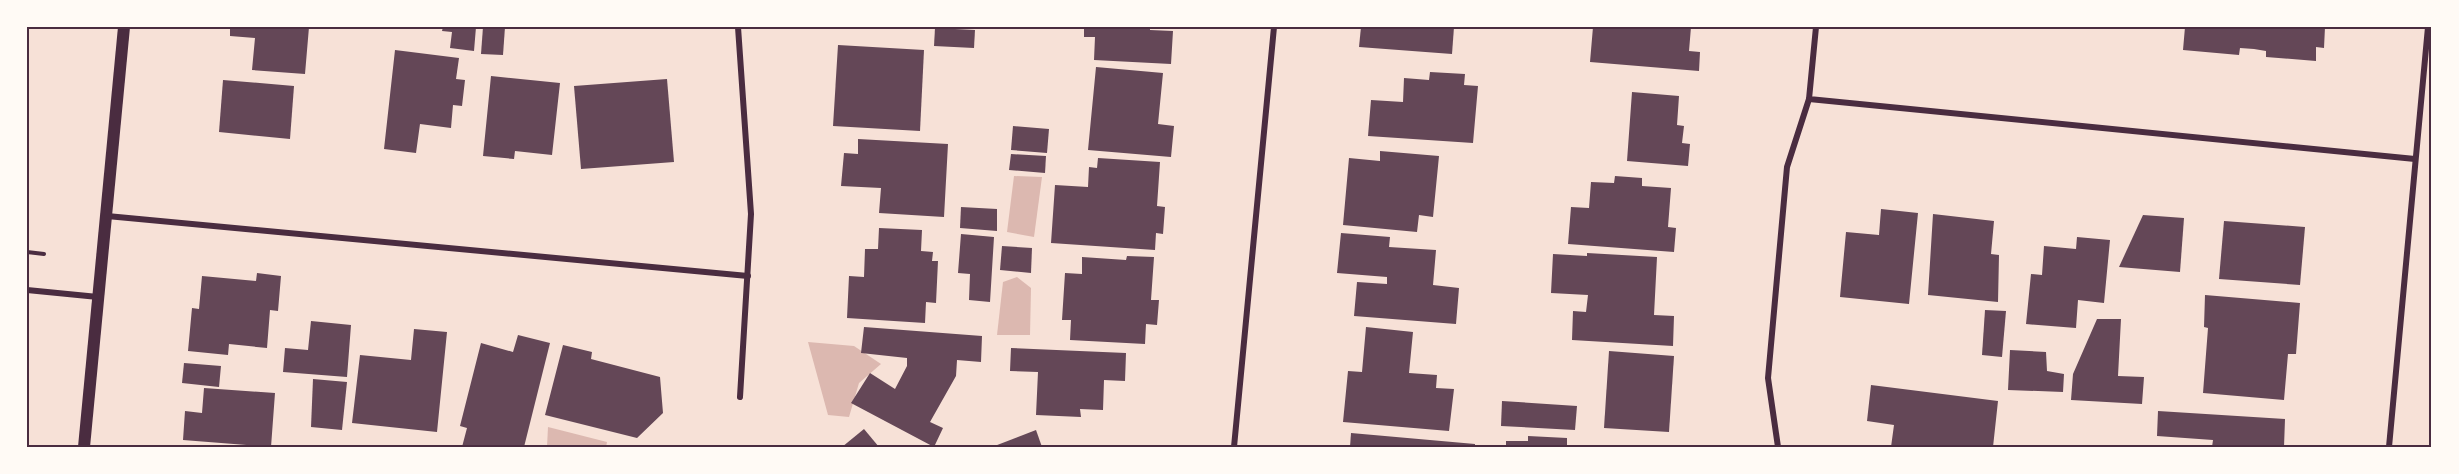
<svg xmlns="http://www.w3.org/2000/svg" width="2459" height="474" viewBox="0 0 2459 474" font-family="Inter,sans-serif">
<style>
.water{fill:#dcb8b0}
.building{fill:#644757}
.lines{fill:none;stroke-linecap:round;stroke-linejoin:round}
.path{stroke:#4a2c40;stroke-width:4}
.minor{stroke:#4a2c40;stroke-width:6}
.secondary{stroke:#4a2c40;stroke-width:12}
.neatline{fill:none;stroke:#4a2c40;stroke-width:2}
</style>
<rect width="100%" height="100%" fill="#f7e1d7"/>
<g class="water">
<path d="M1014 176 1042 177 1034 237 1007 232Z"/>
<path d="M1017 277 1031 288 1030 335H997L1003 282Z"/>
<path d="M808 342 854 346 881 364 859 383 849 417 828 415Z"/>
<path d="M548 427 607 442 606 447H547Z"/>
</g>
<g class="building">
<path d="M230 27H309L305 74 252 70 255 38 230 36Z"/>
<path d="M443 27H476L474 51 450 48 452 32 442 31Z"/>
<path d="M483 27H505L503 55 481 54Z"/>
<path d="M1084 27H1150V30L1173 31 1171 64 1094 60 1095 37H1084Z"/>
<path d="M1361 27H1454L1452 54 1359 47Z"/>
<path d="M1593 27H1691L1689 51 1700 52 1699 71 1590 62Z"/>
<path d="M2185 27 2270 28 2325 27 2324 48 2316 47V61L2266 57V51L2254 49 2240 48 2239 55 2183 50Z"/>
<path d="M935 28 975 30 974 48 934 46Z"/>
<path d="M838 45 924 50 920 131 833 126Z"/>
<path d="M395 50 459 58 456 79 465 80 462 106 453 105 451 128 420 124 416 153 384 149Z"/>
<path d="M1096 67 1163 73 1158 124 1174 126 1171 157 1088 150Z"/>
<path d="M1430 72 1465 74 1464 85 1478 86 1473 143 1368 136 1371 100 1403 102 1404 78 1429 80Z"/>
<path d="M491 76 560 83 552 155 515 151 514 159 483 156Z"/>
<path d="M667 79 674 162 581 169 574 86Z"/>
<path d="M223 80 294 86 290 139 219 132Z"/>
<path d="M1632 92 1679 96 1677 125 1684 126 1682 143 1690 144 1688 166 1627 161Z"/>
<path d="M1013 126 1049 129 1047 153 1011 150Z"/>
<path d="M858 139 948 144 944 217 879 213 881 188 841 186 844 153 858 154Z"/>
<path d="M1380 151 1439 156 1433 217 1419 215 1417 232 1343 225 1349 158 1380 161Z"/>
<path d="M1011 154 1046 156 1045 173 1009 170Z"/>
<path d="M1098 158 1160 162 1157 206 1165 207 1163 234 1156 233 1155 250 1051 243 1055 185 1088 187 1089 167 1097 168Z"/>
<path d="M1615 176 1642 178V186L1671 188 1668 227 1676 228 1674 252 1568 244 1571 207 1589 208 1591 182 1614 183Z"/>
<path d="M961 207 997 209V231L960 228Z"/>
<path d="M1881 209 1918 213 1909 304 1840 297 1846 232 1879 235Z"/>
<path d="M1933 214 1994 221 1991 254 1999 255 1998 302 1928 295Z"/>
<path d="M2143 215 2184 218 2180 272 2119 267Z"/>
<path d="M2224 221 2305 227 2300 285 2219 279Z"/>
<path d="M879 228 922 230 921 251 933 252 932 261H938L936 303 926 302 925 323 847 318 849 276 864 277 865 249H878Z"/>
<path d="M1341 233 1390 237 1389 247 1436 250 1433 285 1459 288 1456 324 1354 316 1357 282 1387 284V277L1337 273Z"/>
<path d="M961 234 994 237 990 302 969 300 970 274 958 273Z"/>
<path d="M2077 237 2110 240 2104 303 2078 300 2076 328 2026 324 2031 274 2042 275 2044 246 2076 249Z"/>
<path d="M1002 246 1032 248 1031 273 1000 270Z"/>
<path d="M1587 253 1657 257 1654 315 1674 316 1673 346 1572 340 1573 311 1586 312 1588 295 1551 293 1553 254 1587 256Z"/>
<path d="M1127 256 1154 257 1151 300H1159L1157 325 1146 324 1145 344 1070 340 1071 320H1062L1065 273 1082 274V257L1126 260Z"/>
<path d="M257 273 281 276 278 311 270 310 267 348 229 344 228 355 188 351 192 308 199 309 202 276 256 281Z"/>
<path d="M2205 295 2300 303 2296 354H2288L2284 400 2203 393 2208 328 2204 327Z"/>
<path d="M1985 310 2006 311 2002 357 1982 355Z"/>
<path d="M2097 319H2121L2118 376 2144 377 2142 404 2071 400 2073 374Z"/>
<path d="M311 321 351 325 347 377 283 372 285 348 308 350Z"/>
<path d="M864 327 982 336 981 362 957 360 956 376 930 422 943 428 934 447 851 403 870 373 895 389 907 366V358L861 353Z"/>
<path d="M1366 327 1413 332 1409 373 1437 375 1436 388 1454 389 1449 431 1343 422 1348 371 1362 372Z"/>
<path d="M414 329 447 332 437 432 352 423 360 355 411 360Z"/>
<path d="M518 335 550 343 524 447H462L467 428 460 426 481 343 513 352Z"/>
<path d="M563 345 592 352 591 359 660 377 663 413 637 438 545 415Z"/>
<path d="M1011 348 1126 353 1125 381 1104 380 1103 410 1080 409 1081 417 1036 415 1038 372 1010 371Z"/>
<path d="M2010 350 2046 352 2047 371 2064 374 2063 392 2008 390Z"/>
<path d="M1609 351 1674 356 1669 432 1604 428Z"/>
<path d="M184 363 221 366 219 387 182 383Z"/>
<path d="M313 379 347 382 342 430 311 427Z"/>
<path d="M1871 385 1998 401 1993 447H1891L1894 425 1867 421Z"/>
<path d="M204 388 275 393 271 447 183 440 185 411 202 413Z"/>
<path d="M1502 401 1577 406 1575 430 1501 426Z"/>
<path d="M2158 411 2285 419 2284 447H2212L2213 440 2157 436Z"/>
<path d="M864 429 879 447H842Z"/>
<path d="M1036 430 1042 447H992Z"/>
<path d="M1351 433 1475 444V447H1350Z"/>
<path d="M1528 436 1567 438V447H1506V441H1528Z"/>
</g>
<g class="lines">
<path class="path" d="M27 252 44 254"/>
<g class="minor">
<path d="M738 27 751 214 740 397"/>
<path d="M1816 27 1809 99 2415 159"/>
<path d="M107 216 748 276"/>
<path d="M27 290 98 297"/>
<path d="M1234 447 1274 27"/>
<path d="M1778 447 1768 378 1787 167 1809 99"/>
<path d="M2389 447 2428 27"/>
</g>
<path class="secondary" d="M84 447 124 27"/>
</g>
<rect width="2459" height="474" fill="none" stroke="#fffaf5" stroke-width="57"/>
<rect x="28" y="28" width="2402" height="418" class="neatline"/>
</svg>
